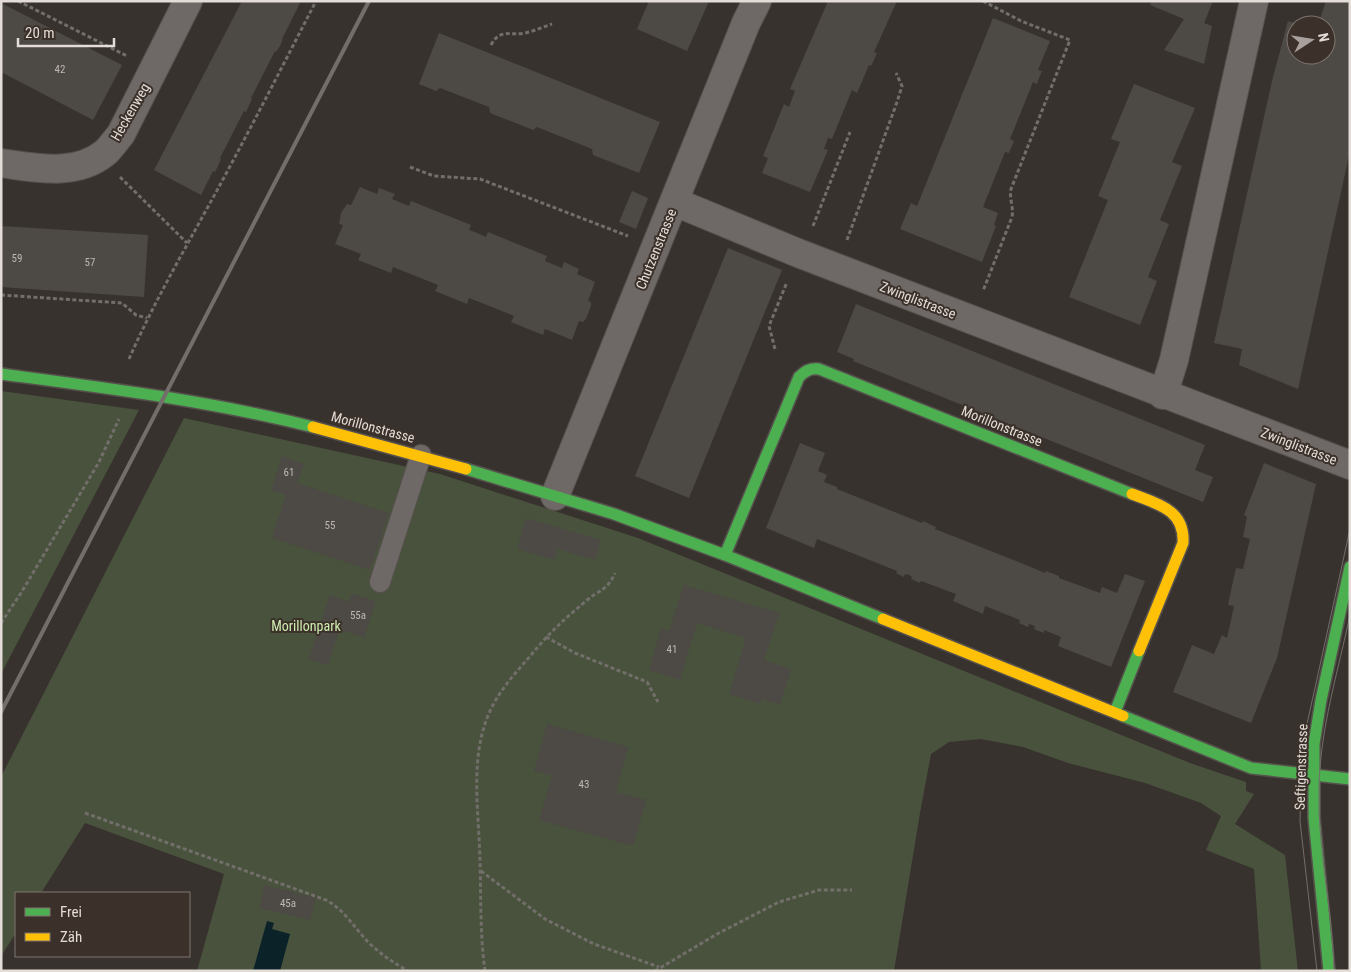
<svg xmlns="http://www.w3.org/2000/svg" width="1351" height="972" viewBox="0 0 1351 972" font-family="'Roboto Condensed',sans-serif">
<style>
.green{fill:#48523c}
.water{fill:#0a2228}
.building{fill:#4d4945}
.lines{fill:none;stroke-linecap:round;stroke-linejoin:round}
.lane-casing{stroke:#56514d;stroke-width:22}
.street-casing{stroke:#56514d;stroke-width:30}
.fast-casing{stroke:#56514d;stroke-width:14}
.slow-casing{stroke:#56514d;stroke-width:14}
.path{stroke:#726e6a;stroke-width:3;stroke-dasharray:4 2.5;stroke-linecap:butt}
.lane{stroke:#6e6966;stroke-width:20}
.street{stroke:#6e6966;stroke-width:28}
.fast{stroke:#4caf50;stroke-width:11}
.slow{stroke:#ffc107;stroke-width:11}
.tram{stroke:#736e6a;stroke-width:1}
.rail{stroke:#736e6a;stroke-width:4}
.labels{text-anchor:middle;stroke-width:4;stroke-linejoin:round;paint-order:stroke}
.number-label{font-size:11px;fill:#beb7b2}
.street-label{font-size:14px;fill:#e3dcd7;stroke:#3c312a}
.park-label{font-size:14px;fill:#ceedb0;stroke:#3c312a}
</style>
<rect width="100%" height="100%" fill="#38322e"/>
<g class="green">
<path d="M1 391 139 410 1 674Z"/>
<path d="M184 418 440 474 638 538 1190 763 1246 782V791L1254 794 1235 824 1285 855 1298 971H1261L1254 869 1206 850 1221 816 1201 803 1145 783 1068 763 1023 747 981 739 949 742 931 754 920 813 894 971H197L224 874 85 823 41 893H16V933L1 956V777Z"/>
</g>
<path class="water" d="M267 921 274 923 272 929 290 934 280 971H253Z"/>
<g class="building">
<path d="M242 1H301L282 39H283L280 46 276 52 275 51 251 98 252 99 246 112 244 111 220 158 221 159 218 166 215 172 213 171 201 195 154 170Z"/>
<path d="M649 1H709L687 51 637 29Z"/>
<path d="M828 1H897L874 52 877 53 874 60 871 66 869 65 857 93 852 90 832 139 828 138 824 149 828 150 810 192 762 173 768 158 763 156 784 104 789 107 795 91 790 89Z"/>
<path d="M1152 1H1213L1204 23 1212 26 1204 64 1164 50 1184 19 1150 5Z"/>
<path d="M1326 1H1350V151L1298 389 1239 365 1242 349 1214 343 1272 81 1288 21 1300 25H1296V55H1326V25H1318Z"/>
<path d="M1 3 122 65 93 120 1 72Z"/>
<path d="M993 18 1050 41 1038 70 1042 71 1039 78 1037 84 1033 82 1010 139 1014 141 1009 153 1005 152 983 207 998 213 994 225 996 226 982 262 900 229 911 203 917 206Z"/>
<path d="M439 33 660 122 639 173 593 155 592 149 537 127 533 130 490 113 489 107 440 88 436 91 419 84Z"/>
<path d="M1134 84 1195 108 1172 162 1182 166 1160 220 1169 224 1148 277 1157 281 1140 325 1069 297 1108 200 1098 196 1120 142 1111 139Z"/>
<path d="M360 187 377 194 379 188 395 194 392 199 409 206 411 201 471 225 469 230 477 233 486 237 488 232 547 256 545 261 562 268 564 262 579 269 577 274 595 282 588 301 591 302V306L586 319 583 322 579 321 572 340 545 329 543 335 511 322 514 316 492 307 469 298 467 304 435 291 438 285 393 267 391 273 358 260 361 254 335 244 343 225 339 224 341 213 347 204 351 205Z"/>
<path d="M632 191 648 198 636 229 619 222Z"/>
<path d="M1 226 148 235 144 297 1 287Z"/>
<path d="M728 248 782 270 689 498 635 476Z"/>
<path d="M856 304 1205 445 1195 470 1213 477 1203 502 853 361 854 359 837 352Z"/>
<path d="M800 443 825 453 818 471 827 475 824 482 837 487V489L922 523 923 521 936 527 935 529 1021 563 1045 573 1046 571 1059 576V578L1100 593 1102 587 1117 593 1125 574 1145 581 1111 667 1058 646 1061 637 1044 630V633L1034 629 1035 626 1029 624 1028 627 1019 623 1020 620 985 606 983 614 953 601 956 594 921 581 920 583 911 579 912 577 909 575 905 574 904 577 896 573 897 571 817 539 814 548 766 528Z"/>
<path d="M282 456 304 464 297 483 389 513 370 570 272 538 286 495 271 490Z"/>
<path d="M1264 463 1316 484 1277 658 1251 723 1173 692 1192 645 1214 654 1222 635 1227 638 1234 606 1228 605 1232 586 1236 568 1243 569 1250 539 1243 537 1247 517 1244 515Z"/>
<path d="M526 518 601 540 595 560 558 549 555 560 517 549Z"/>
<path d="M684 585 779 613 764 660 791 669 780 705 762 699 760 704 729 694 746 638 697 623 680 680 649 670 661 629 669 631Z"/>
<path d="M352 594 376 601 364 638 340 629 328 665 309 659 330 595 349 602Z"/>
<path d="M547 724 628 747 616 792 646 800 633 846 539 820 552 776 534 771Z"/>
<path d="M265 885 316 898 310 920 259 908Z"/>
</g>
<g class="lines">
<defs>
<path id="lane" d="M380 582 421 455"/>
<g id="street">
<path d="M1 163C37 168 76 177 106 152 111 147 116 140 121 134L188 1"/>
<path d="M675 202 798 253 1350 465"/>
<path d="M1163 395 1174 360 1254 1"/>
<path d="M555 496 746 23 757 1"/>
</g>
<g id="fast">
<path d="M1 374C106 388 211 401 313 427"/>
<path d="M466 469 614 514 725 555 883 619"/>
<path d="M725 555 799 377C805 371 810 368 819 369L1132 494"/>
<path d="M1115 712 1139 651"/>
<path d="M1123 716 1251 768 1350 779"/>
<path d="M1329 971 1314 818V744L1321 700 1350 567"/>
</g>
<g id="slow">
<path d="M313 427 466 469"/>
<path d="M1132 494C1158 504 1185 510 1183 543L1139 651"/>
<path d="M883 619 1123 716"/>
</g>
</defs>
<use href="#lane" class="lane-casing"/>
<use href="#street" class="street-casing"/>
<use href="#fast" class="fast-casing"/>
<use href="#slow" class="slow-casing"/>
<g class="path">
<path d="M18 1 127 56"/>
<path d="M983 1 1021 21 1070 40 1011 189C1009 199 1014 207 1012 217L983 291"/>
<path d="M491 45C500 28 510 36 525 33 534 31 543 27 552 24"/>
<path d="M410 167 434 176 480 179 628 236"/>
<path d="M120 177 187 243"/>
<path d="M813 226 850 132"/>
<path d="M847 240 897 102 902 86 896 73"/>
<path d="M1 295 122 303 136 315 147 318"/>
<path d="M775 349 769 326 787 282"/>
<path d="M129 359C154 302 185 249 215 194 250 130 283 65 316 1"/>
<path d="M1 623 21 593 99 462 119 419"/>
<path d="M546 637 575 653 647 682 658 702"/>
<path d="M85 813 326 900C345 910 355 929 370 944 382 955 394 963 408 971"/>
<path d="M481 871 545 919 594 944 659 967"/>
<path d="M485 971C480 935 481 898 480 861 479 810 468 752 493 705 504 684 522 666 537 648 552 630 568 616 586 601 600 589 607 591 615 573"/>
<path d="M655 971 717 934 779 902 819 890H852"/>
</g>
<use href="#lane" class="lane"/>
<use href="#street" class="street"/>
<use href="#fast" class="fast"/>
<use href="#slow" class="slow"/>
<g class="tram">
<path d="M1317 971 1300 821 1301 774 1307 724 1350 529"/>
<path d="M1334 971C1333 910 1317 849 1319 788 1320 729 1338 672 1350 615"/>
</g>
<path class="rail" d="M1 712 369 1"/>
</g>
<g class="labels">
<g class="number-label">
<text x="60" y="73">42</text>
<text x="17" y="262">59</text>
<text x="90" y="266">57</text>
<text x="289" y="476">61</text>
<text x="330" y="529">55</text>
<text x="358" y="619">55a</text>
<text x="672" y="653">41</text>
<text x="584" y="788">43</text>
<text x="288" y="907">45a</text>
</g>
<g class="street-label">
<text transform="translate(130 112) rotate(-60)" y="5">Heckenweg</text>
<text transform="translate(656 249) rotate(-68)" y="5">Chutzenstrasse</text>
<text transform="translate(918 300) rotate(21)" y="5">Zwinglistrasse</text>
<text transform="translate(1002 426) rotate(22)" y="5">Morillonstrasse</text>
<text transform="translate(373 427) rotate(15)" y="5">Morillonstrasse</text>
<text transform="translate(1299 446) rotate(21)" y="5">Zwinglistrasse</text>
<text transform="translate(1301 767) rotate(-88)" y="5">Seftigenstrasse</text>
</g>
<g class="park-label">
<text x="306" y="631">Morillonpark</text>
</g>
</g>
<rect width="1351" height="972" fill="none" stroke="#e3dcd7" stroke-width="5"/>
<rect x="15" y="892" width="175" height="65" fill="#3c312a" stroke="#7f756f"/>
<rect x="25" y="908" width="25" height="8" fill="#4caf50" stroke="#7f756f"/>
<text x="60" y="917" font-size="15" fill="#e3dcd7">Frei</text>
<rect x="25" y="933" width="25" height="8" fill="#ffc107" stroke="#7f756f"/>
<text x="60" y="942" font-size="15" fill="#e3dcd7">Zäh</text>
<g transform="translate(1311 40) rotate(78)"><circle r="24" fill="#3c312a" stroke="#7f756f"/>
<path d="M0-4L9 19L0 12L-9 19Z" fill="#a7a09c"/>
<text y="-8" font-size="14" font-weight="bold" text-anchor="middle" fill="#e3dcd7">N</text>
</g>
<path d="M18 38v8h96v-8" fill="none" stroke="#e3dcd7" stroke-width="2.5"/>
<text x="25" y="38" font-size="15" fill="#e3dcd7" stroke="#3c312a" stroke-width="4" paint-order="stroke">20 m</text>
</svg>
